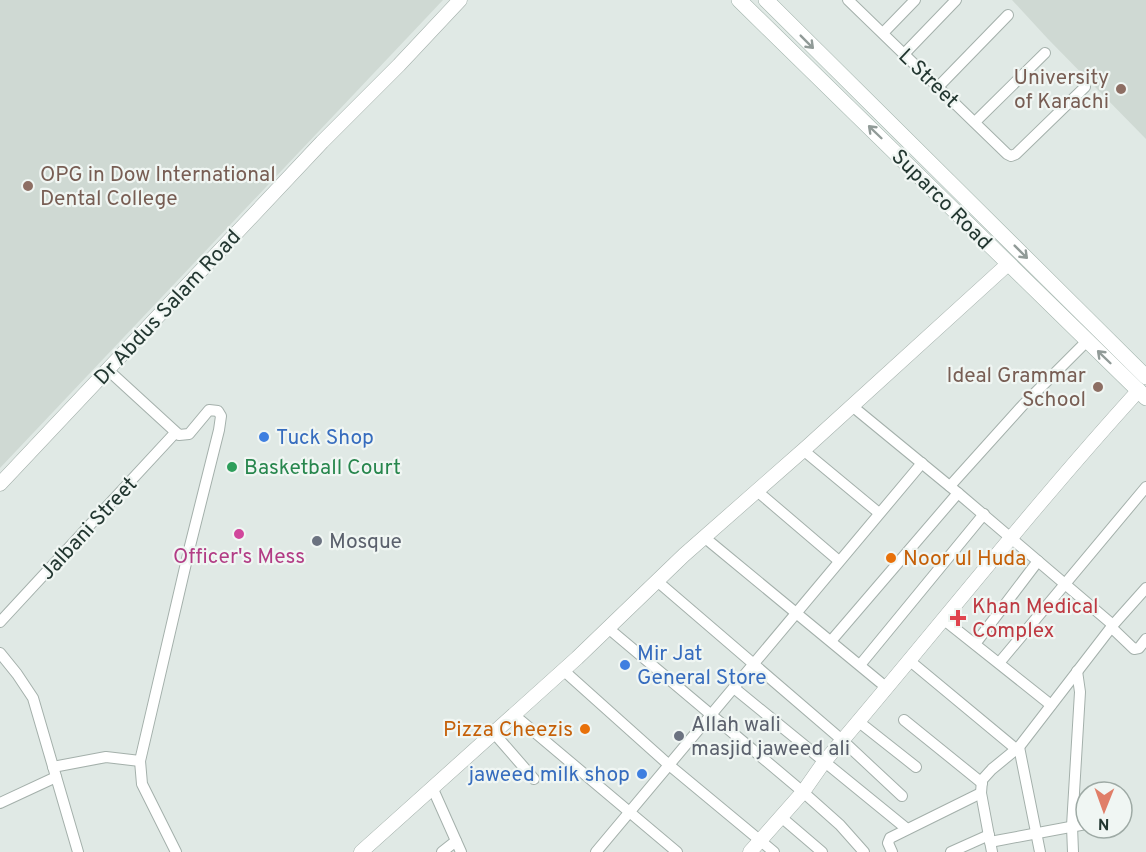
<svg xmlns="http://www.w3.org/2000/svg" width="1146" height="852" viewBox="0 0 1146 852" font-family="Overpass,sans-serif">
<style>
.built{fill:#cfd9d3}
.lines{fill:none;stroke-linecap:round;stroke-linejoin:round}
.minor-casing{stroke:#a4b0ab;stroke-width:12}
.tertiary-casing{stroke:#a4b0ab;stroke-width:15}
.secondary-casing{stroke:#a1b3ab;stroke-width:16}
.minor{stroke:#fff;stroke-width:10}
.tertiary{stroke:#fff;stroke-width:14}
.secondary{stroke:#fff;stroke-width:15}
.oneway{stroke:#919b98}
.education-dot{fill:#8d6e63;stroke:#f0f6f3;stroke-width:2}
.shop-dot{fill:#3f7fe0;stroke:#f0f6f3;stroke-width:2}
.leisure-dot{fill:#2e9e5b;stroke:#f0f6f3;stroke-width:2}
.hotel-dot{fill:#d1479c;stroke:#f0f6f3;stroke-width:2}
.worship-dot{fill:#6b7280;stroke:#f0f6f3;stroke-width:2}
.food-dot{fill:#e8710a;stroke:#f0f6f3;stroke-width:2}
.health-dot{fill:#e0444e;stroke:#f0f6f3;stroke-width:2}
.labels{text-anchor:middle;stroke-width:4.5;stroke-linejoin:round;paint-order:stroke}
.education-label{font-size:21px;fill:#785e54;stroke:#f0f6f3;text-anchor:end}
.street-label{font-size:21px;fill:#233731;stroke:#f0f6f3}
.shop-label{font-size:21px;fill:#366cbe;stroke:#f0f6f3;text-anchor:start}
.leisure-label{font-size:21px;fill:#27864d;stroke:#f0f6f3;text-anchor:start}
.worship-label{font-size:21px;fill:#5b616d;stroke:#f0f6f3;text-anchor:start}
.hotel-label{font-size:21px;fill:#b23c85;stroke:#f0f6f3}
.food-label{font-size:21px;fill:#c56008;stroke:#f0f6f3;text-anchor:start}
.health-label{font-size:21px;fill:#be3a42;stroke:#f0f6f3;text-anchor:start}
</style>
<rect width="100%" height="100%" fill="#e0e9e5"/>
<g class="built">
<path d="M0 0H443L0 468Z"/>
<path d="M1012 0H1146V139L1048 39Z"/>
</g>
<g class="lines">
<defs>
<g id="minor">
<path d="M848 0 1007 154 1011 156 1016 154 1085 87"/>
<path d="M883 33 915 0"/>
<path d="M904 54 956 0"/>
<path d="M938 87 1008 15"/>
<path d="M975 122 1045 53"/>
<path d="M108 370 179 435 189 434 209 410 218 411 221 416 219 430 190 546 140 761 142 784 176 852"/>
<path d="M852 406 958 493 1113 625"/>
<path d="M803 450 879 513"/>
<path d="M950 486 1023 405 1088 340"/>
<path d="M757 491 839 561"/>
<path d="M704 537 887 688"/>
<path d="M657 581 842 740 902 796"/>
<path d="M943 619 1051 705"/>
<path d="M0 622 175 433"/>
<path d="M1111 627 1134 649 1139 648 1146 639"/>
<path d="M608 628 803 792 840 825 864 852"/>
<path d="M831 641 958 493"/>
<path d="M975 644 1038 561"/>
<path d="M0 653 17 674 33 698 78 852"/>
<path d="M910 661 1016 749"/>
<path d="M999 663 1146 487"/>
<path d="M860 665 984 514"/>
<path d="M563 670 669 765 774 852"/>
<path d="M734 688 907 829"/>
<path d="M513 714 677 852"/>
<path d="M904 720 982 783"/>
<path d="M859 722 916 767"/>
<path d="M493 732 534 779"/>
<path d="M1019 747 1040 852"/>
<path d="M53 767 106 757 140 761"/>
<path d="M432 787 461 852"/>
<path d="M0 803 56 777"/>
<path d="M781 817 822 852"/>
<path d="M990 842 1086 824"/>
<path d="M442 852 456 841"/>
<path d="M596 852 922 463"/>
<path d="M892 852 888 843 890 838 981 793"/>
<path d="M951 852 989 835"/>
<path d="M992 852 981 793 982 780 992 769 1019 747 1113 625 1146 588"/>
<path d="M1073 852 1072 826 1080 692 1077 671"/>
</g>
<g id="tertiary">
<path d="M0 484 322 142 399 65 460 0"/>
<path d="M361 852 577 658 684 555 808 446 1008 264"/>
<path d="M750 852 803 792 824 762C930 638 1030 510 1139 390"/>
</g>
<g id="secondary">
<path d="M739 0 1146 398"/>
<path d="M766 0 1146 377"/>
</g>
</defs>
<use href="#minor" class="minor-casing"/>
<use href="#tertiary" class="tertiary-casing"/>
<use href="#secondary" class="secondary-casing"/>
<use href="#minor" class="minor"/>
<use href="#tertiary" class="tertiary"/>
<use href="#secondary" class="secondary"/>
</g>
<defs><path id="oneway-shaft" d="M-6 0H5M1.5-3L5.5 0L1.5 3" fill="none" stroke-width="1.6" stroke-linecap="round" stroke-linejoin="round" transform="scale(1.5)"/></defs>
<g class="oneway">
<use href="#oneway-shaft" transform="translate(807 42) rotate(45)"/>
<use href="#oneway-shaft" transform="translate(875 132) rotate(-136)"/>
<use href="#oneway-shaft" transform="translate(1021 252) rotate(45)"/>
<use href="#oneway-shaft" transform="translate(1104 357) rotate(-136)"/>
</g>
<g class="education-dot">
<circle cx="1121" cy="89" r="6"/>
<circle cx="28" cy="186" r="6"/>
<circle cx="1098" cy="387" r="6"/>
</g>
<g class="shop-dot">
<circle cx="264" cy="437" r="6"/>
<circle cx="625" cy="665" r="6"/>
<circle cx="642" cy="774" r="6"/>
</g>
<circle class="leisure-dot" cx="232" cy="467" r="6"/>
<circle class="hotel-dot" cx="239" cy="534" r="6"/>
<g class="worship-dot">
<circle cx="317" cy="541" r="6"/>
<circle cx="679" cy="736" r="6"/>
</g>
<g class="food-dot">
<circle cx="891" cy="558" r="6"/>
<circle cx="585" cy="729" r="6"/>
</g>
<path class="health-dot" d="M955 609h6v6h6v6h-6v6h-6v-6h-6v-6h6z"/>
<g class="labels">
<g class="education-label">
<text x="1109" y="84">University<tspan x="1109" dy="24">of Karachi</tspan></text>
<text x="40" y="181" text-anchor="start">OPG in Dow International<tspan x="40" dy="24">Dental College</tspan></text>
<text x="1086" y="382">Ideal Grammar<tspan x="1086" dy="24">School</tspan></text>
</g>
<g class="street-label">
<text transform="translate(929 78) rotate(44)" y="7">L Street</text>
<text transform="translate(942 199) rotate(45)" y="7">Suparco Road</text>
<text transform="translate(167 307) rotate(-47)" y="7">Dr Abdus Salam Road</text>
<text transform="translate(88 528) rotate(-47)" y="7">Jalbani Street</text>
</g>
<g class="shop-label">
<text x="276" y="444">Tuck Shop</text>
<text x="637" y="660">Mir Jat<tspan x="637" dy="24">General Store</tspan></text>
<text x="630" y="781" text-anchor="end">jaweed milk shop</text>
</g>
<g class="leisure-label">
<text x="244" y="474">Basketball Court</text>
</g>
<g class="worship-label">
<text x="329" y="548">Mosque</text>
<text x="691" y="731">Allah wali<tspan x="691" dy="24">masjid jaweed ali</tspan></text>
</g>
<g class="hotel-label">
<text x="239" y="563">Officer's Mess</text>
</g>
<g class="food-label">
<text x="903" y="565">Noor ul Huda</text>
<text x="573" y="736" text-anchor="end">Pizza Cheezis</text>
</g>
<g class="health-label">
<text x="972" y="613">Khan Medical<tspan x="972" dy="24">Complex</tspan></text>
</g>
</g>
<g transform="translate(1104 810) rotate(181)"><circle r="28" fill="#f0f6f3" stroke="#9eaaa5" stroke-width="1.5"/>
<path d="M0-4.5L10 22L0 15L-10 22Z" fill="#e07e68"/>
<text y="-9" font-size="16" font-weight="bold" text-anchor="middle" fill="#233731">N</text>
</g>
</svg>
